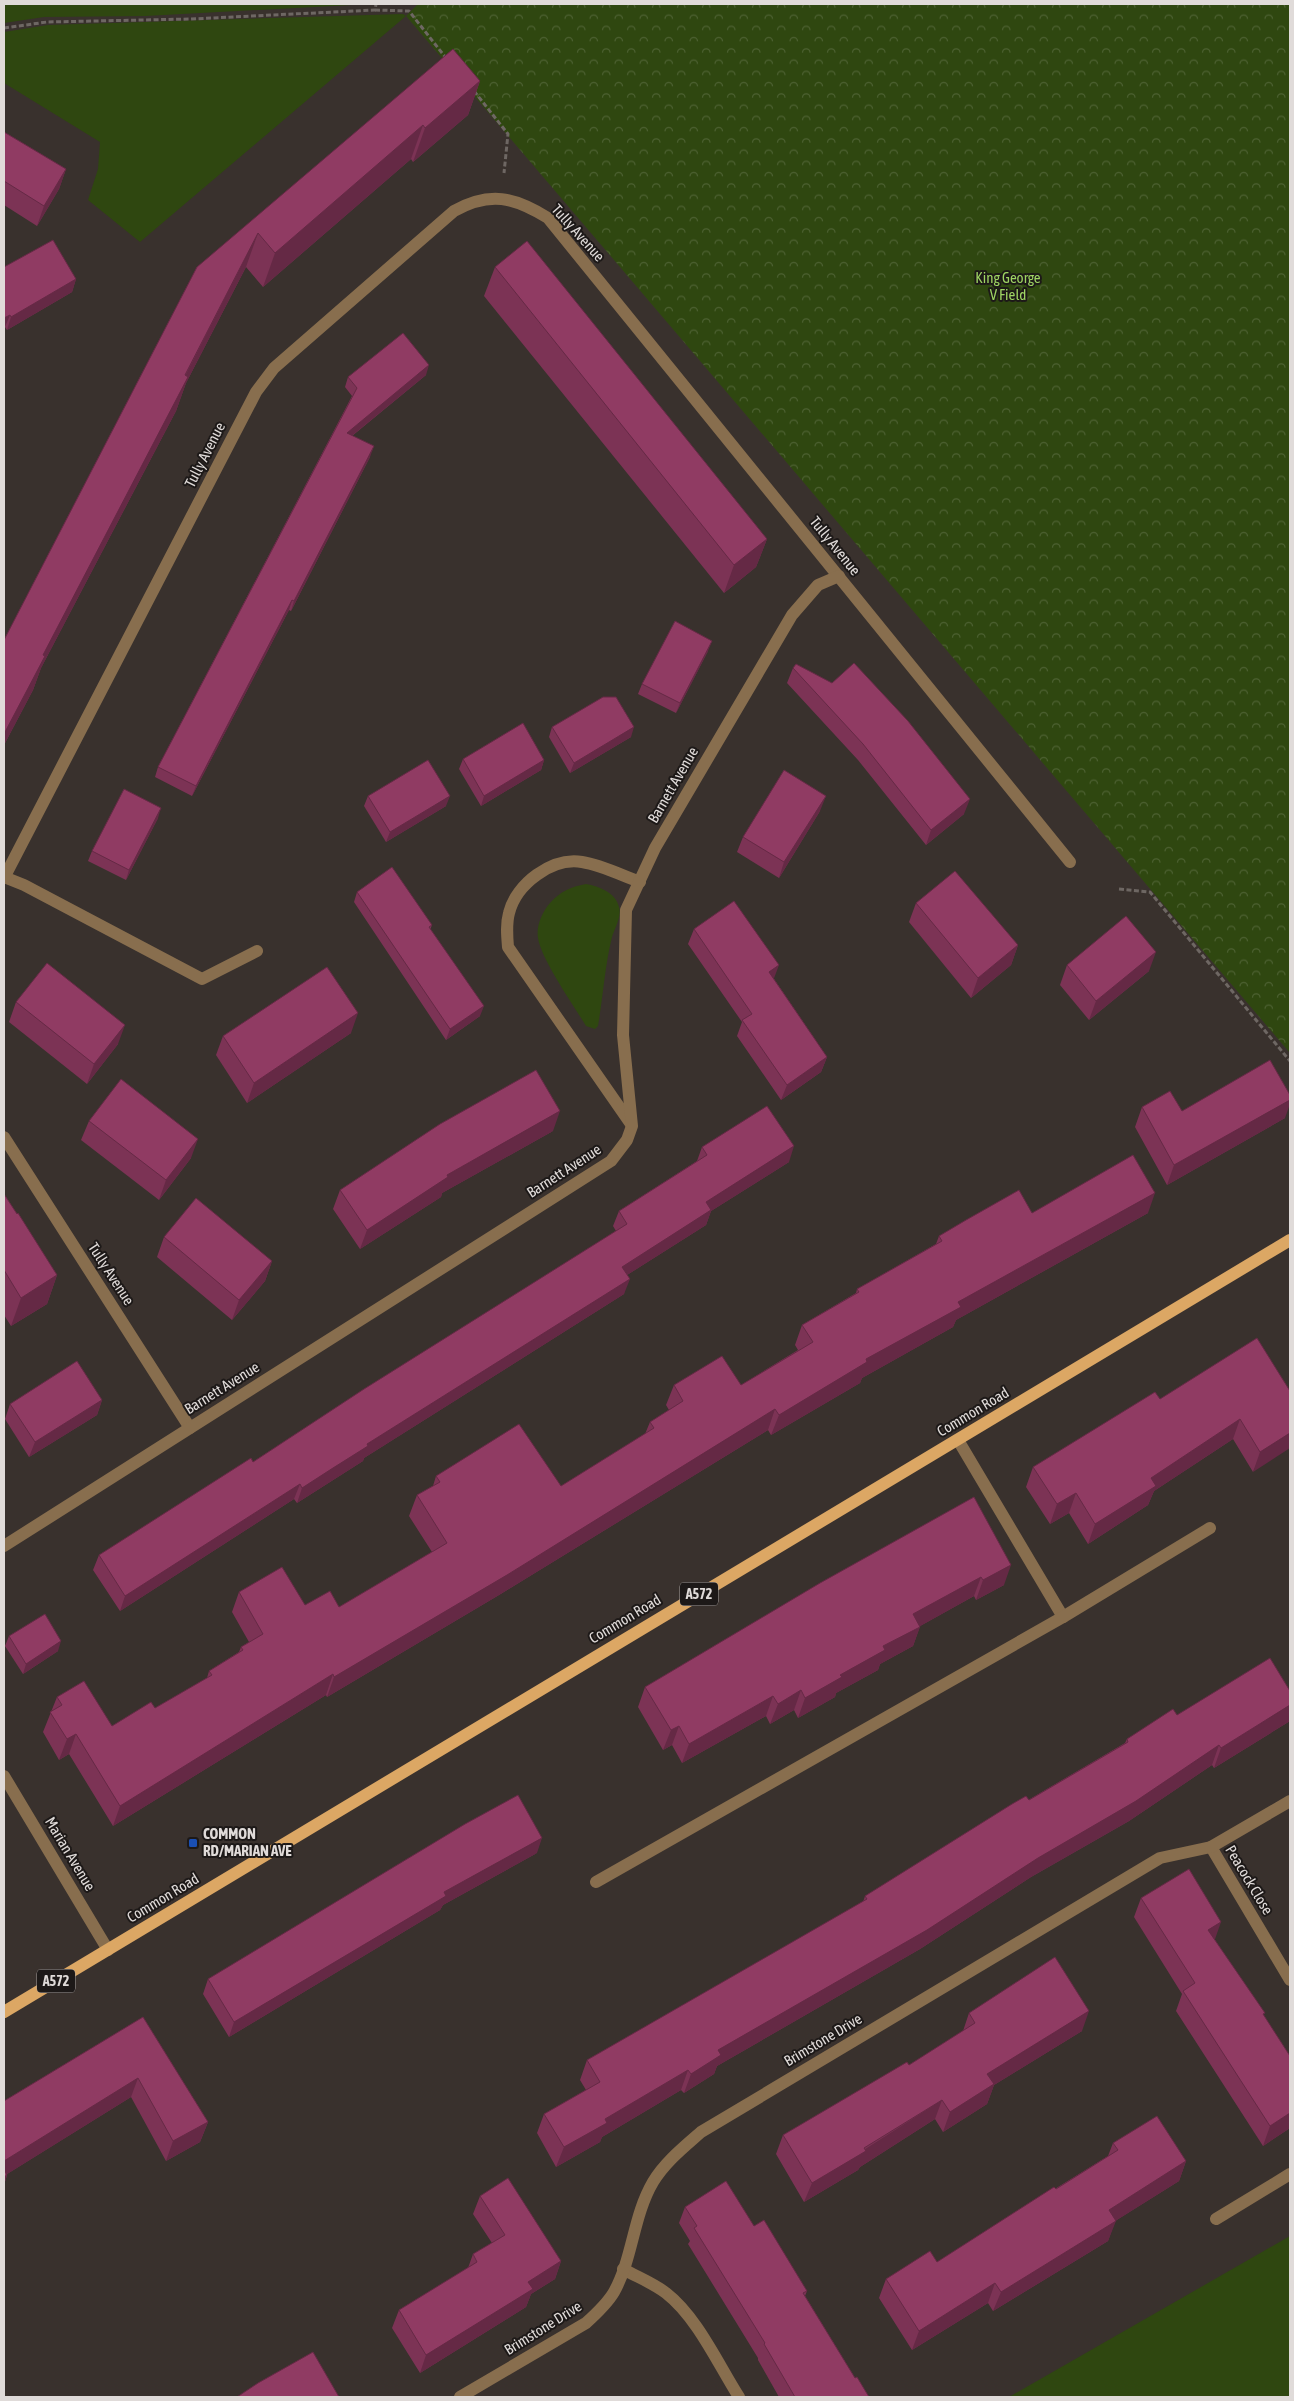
<svg xmlns="http://www.w3.org/2000/svg" width="1294" height="2401" viewBox="0 0 1294 2401" font-family="'Asap Condensed',sans-serif">
<style>
.green{fill:#2f4710}
.park{fill:url(#park-crowns)}
.lines{fill:none;stroke-linecap:round;stroke-linejoin:round}
.path{stroke:#6e6763;stroke-width:3;stroke-dasharray:5 2.5;stroke-linecap:butt}
.minor{stroke:#886e4e;stroke-width:12}
.major{stroke:#dca764;stroke-width:12}
.wall{fill:#7c3355}
.shaded-wall{fill:#652945}
.building{fill:#903b63;stroke:#652945}
.transit-dot{fill:#1a4fb4;stroke:#1d1918;stroke-width:2}
.labels{text-anchor:middle;stroke-width:4;stroke-linejoin:round;paint-order:stroke}
.shield{fill:#1d1918;stroke:#a6a19f;stroke-width:1}
.shield-label{font-size:14px;font-weight:bold;fill:#e0dbd9}
.street-label{font-size:15px;fill:#e0dbd9;stroke:#1d1918}
.park-label{font-size:15px;fill:#9ed463;stroke:#1d1918}
.poi-label{font-size:15px;font-weight:bold;fill:#e0dbd9;stroke:#1d1918;text-anchor:start}
</style>
<defs>
<pattern id="park-crowns" width="20" height="18" patternUnits="userSpaceOnUse" patternTransform="scale(1.25)"><rect width="20" height="18" fill="#2f4710"/><path d="M2 6a3 3 0 1 1 6 0M12 15a3 3 0 1 1 6 0" fill="none" stroke="#4d6132"/></pattern>
</defs>
<rect width="100%" height="100%" fill="#39312d"/>
<g class="green">
<path d="M4 4H371L145 16 44 17 4 23Z"/>
<path d="M403 14 406 16 140 242 88 200 98 169 100 142 4 83V32L48 25Z"/>
<path d="M586 884C599 886 616 893 619 907 622 916 615 928 612 937 605 965 603 997 598 1026L595 1029 586 1026C574 1006 541 959 538 938 536 926 542 912 550 903 561 891 570 887 586 884Z"/>
<path d="M1290 2236V2397H1009Z"/>
</g>
<path class="park" d="M418 4H1290V1053L406 16Z"/>
<g class="lines">
<g class="path">
<path d="M375 10 409 11 446 58"/>
<path d="M4 28 47 22 191 19 375 10 376 4"/>
<path d="M474 91 508 134 504 173"/>
<path d="M1119 889 1150 892 1290 1061"/>
</g>
<g class="minor">
<path d="M4 877 24 885 202 979 257 951"/>
<path d="M4 878 256 392 274 368 454 211C490 191 514 197 548 218L1070 862"/>
<path d="M631 1124 508 947C507 935 506 924 509 913 516 884 552 857 582 862 601 865 621 875 640 882"/>
<path d="M4 1137 190 1428"/>
<path d="M958 1440 1063 1617"/>
<path d="M4 1546 611 1161 627 1140 632 1126 623 1035 626 910 655 848 792 615 818 585 839 576"/>
<path d="M4 1776 108 1950"/>
<path d="M1211 1847 1290 1980"/>
<path d="M596 1882 1063 1617 1210 1528"/>
<path d="M1216 2219 1290 2174"/>
<path d="M623 2269C637 2277 653 2283 666 2293 697 2317 718 2364 739 2397"/>
<path d="M460 2397 586 2323C596 2314 607 2304 614 2292 633 2258 633 2216 653 2182 665 2162 684 2147 701 2132L1160 1858 1211 1847 1290 1801"/>
</g>
<path class="major" d="M4 2012 1290 1240"/>
</g>
<g class="wall">
<path d="M480 81 468 115 413 162 411 159 263 287 246 267 186 383 176 411 41 668 33 690 4 745V640L197 267Z"/>
<path d="M4 132 66 169 59 189 37 226 4 205Z"/>
<path d="M4 267 76 279 72 292 7 330 5 327Z"/>
<path d="M495 267 767 539 756 567 724 593 484 296Z"/>
<path d="M426 375 352 436 370 457 291 611 289 610 192 796 155 777 158 767 352 396 345 387 348 377Z"/>
<path d="M708 651 676 713 638 694 642 684Z"/>
<path d="M793 668 964 814 926 845 858 760 787 683Z"/>
<path d="M552 727 631 737 570 773 549 737Z"/>
<path d="M463 759 544 760 541 770 481 806 459 769Z"/>
<path d="M368 796 446 806 386 842 364 806Z"/>
<path d="M820 811 779 878 737 852 743 837Z"/>
<path d="M158 818 126 880 88 861 92 851Z"/>
<path d="M357 892 432 925 430 930 480 1016 446 1040 354 902Z"/>
<path d="M916 903 1018 945 1011 965 971 998 909 922Z"/>
<path d="M694 929 774 979 827 1057 821 1072 781 1100 737 1036 742 1022 688 944Z"/>
<path d="M1067 965 1149 971 1089 1020 1060 985Z"/>
<path d="M16 1002 118 1044 87 1084 9 1022Z"/>
<path d="M351 1033 247 1103 216 1055 223 1036Z"/>
<path d="M1142 1107 1182 1111 1285 1118 1167 1185 1135 1127Z"/>
<path d="M89 1121 191 1158 159 1200 81 1140Z"/>
<path d="M553 1131 442 1193 441 1197 360 1249 333 1209 340 1190Z"/>
<path d="M702 1147 789 1162 711 1211 706 1225 627 1275 624 1294 364 1458 363 1461 297 1503 294 1499 120 1611 93 1570 99 1555 253 1462 616 1231 613 1226 619 1211 697 1161Z"/>
<path d="M4 1194 17 1214 57 1275 47 1304 11 1326 4 1315Z"/>
<path d="M1032 1213H1148L956 1320 953 1327 862 1378 860 1383 771 1435 768 1430 499 1595 327 1697 326 1695 113 1826 69 1754 59 1760 43 1732 57 1697 112 1726 155 1708 207 1678 209 1671 239 1652 241 1647 249 1642 232 1612 239 1592 305 1605 339 1607 432 1552 409 1516 417 1495 433 1486 436 1476 561 1486 645 1434 650 1422 669 1410 666 1405 674 1385H741L798 1350 795 1345 802 1325 856 1293 857 1289 936 1244 939 1236Z"/>
<path d="M164 1237 272 1261 265 1281 232 1320 157 1257Z"/>
<path d="M1290 1391 1253 1472 1233 1439 1154 1491 1148 1505 1088 1544 1069 1513 1050 1524 1026 1487 1033 1467 1160 1399Z"/>
<path d="M102 1400 97 1415 29 1457 5 1419 10 1404Z"/>
<path d="M974 1497 1004 1585 976 1600 974 1596 920 1626 913 1646 880 1664 878 1670 836 1693 835 1697 798 1718 794 1710 770 1724 766 1716 682 1763 672 1745 663 1750 638 1707 645 1687Z"/>
<path d="M9 1636 58 1651 23 1674 5 1646Z"/>
<path d="M1177 1715 1290 1721 1214 1768 1212 1765 1129 1821 1031 1877 920 1949 717 2066 714 2074 684 2093 681 2090 602 2137 600 2142 556 2167 537 2133 544 2114 586 2090 580 2080 587 2060 863 1902 865 1896 1125 1743 1127 1739Z"/>
<path d="M537 1853 443 1905 440 1910 229 2037 203 1994 208 1979Z"/>
<path d="M1141 1898 1215 1940 1264 2016 1290 2128 1263 2146 1176 2011 1182 1994 1134 1917Z"/>
<path d="M969 2013 1082 2031 994 2085 987 2104 943 2132 935 2119 860 2167 858 2170 804 2202 776 2154 783 2135 909 2065 963 2031Z"/>
<path d="M143 2017 208 2122 200 2142 166 2161 131 2097 7 2174V2175L4 2185V2101Z"/>
<path d="M1113 2143 1186 2161 1179 2181 1115 2221 1108 2241 993 2311 988 2303 912 2350 879 2298 886 2279 937 2262 1108 2156Z"/>
<path d="M480 2196 561 2261 555 2279 531 2294 526 2307 420 2373 392 2328 399 2310 468 2268 473 2254 492 2243 473 2214Z"/>
<path d="M685 2207 754 2226 807 2291 805 2296 855 2378 869 2397H779L758 2360V2358L688 2244 690 2241 679 2223Z"/>
</g>
<g class="shaded-wall">
<path d="M480 81 468 115 413 162 425 128Z"/>
<path d="M423 125 411 159 263 287 275 253Z"/>
<path d="M66 169 59 189 37 226 44 206Z"/>
<path d="M258 233 246 267 186 383 176 411 41 668 33 690 4 745V734L43 655Z"/>
<path d="M76 279 72 292 7 330 11 317Z"/>
<path d="M10 315 5 327 4 328V318Z"/>
<path d="M429 365 426 375 343 443 347 433Z"/>
<path d="M374 446 370 457 291 611 294 601Z"/>
<path d="M767 539 756 567 724 593 734 565Z"/>
<path d="M292 600 289 610 192 796 196 786Z"/>
<path d="M712 641 708 651 676 713 680 703Z"/>
<path d="M634 727 631 737 570 773 574 763Z"/>
<path d="M544 760 541 770 481 806 484 796Z"/>
<path d="M450 796 446 806 386 842 390 832Z"/>
<path d="M826 796 820 811 779 878 784 862Z"/>
<path d="M970 799 964 814 926 845 931 830Z"/>
<path d="M161 808 158 818 126 880 129 870Z"/>
<path d="M1018 945 1011 965 971 998 978 978Z"/>
<path d="M1156 952 1149 971 1089 1020 1096 1001Z"/>
<path d="M779 965 773 981 769 972Z"/>
<path d="M484 1006 480 1016 446 1040 450 1029Z"/>
<path d="M358 1013 351 1033 247 1103 254 1083Z"/>
<path d="M125 1025 118 1044 87 1084 94 1064Z"/>
<path d="M827 1057 821 1072 781 1100 787 1085Z"/>
<path d="M1290 1100V1104L1285 1118 1167 1185 1174 1165Z"/>
<path d="M560 1111 553 1131 442 1193 441 1197 360 1249 367 1230 447 1175Z"/>
<path d="M198 1139 191 1158 159 1200 166 1180Z"/>
<path d="M794 1146 789 1162 711 1211 706 1225 616 1282 622 1267 706 1202Z"/>
<path d="M1155 1193 1148 1213 956 1320 953 1327 862 1378 860 1383 771 1435 779 1415 866 1359 958 1302Z"/>
<path d="M272 1261 265 1281 232 1320 239 1300Z"/>
<path d="M57 1275 47 1304 11 1326 21 1298Z"/>
<path d="M630 1279 624 1294 364 1458 363 1461 297 1503 302 1488 367 1444Z"/>
<path d="M102 1400 97 1415 29 1457 35 1442Z"/>
<path d="M775 1409 768 1430 499 1595 327 1697 334 1677Z"/>
<path d="M1240 1419 1233 1439 1154 1491 1148 1505 1088 1544 1095 1524 1151 1478Z"/>
<path d="M1290 1433V1448L1253 1472 1260 1452Z"/>
<path d="M300 1484 294 1499 120 1611 125 1596Z"/>
<path d="M1076 1493 1069 1513 1050 1524 1057 1504Z"/>
<path d="M1011 1565 1004 1585 976 1600 983 1580Z"/>
<path d="M981 1577 974 1596 906 1634 913 1614Z"/>
<path d="M920 1627 913 1646 880 1664 878 1670 836 1693 835 1697 798 1718 805 1698 883 1646Z"/>
<path d="M61 1641 58 1651 23 1674 26 1664Z"/>
<path d="M333 1674 326 1695 113 1826 120 1806Z"/>
<path d="M801 1690 794 1710 770 1724 778 1704Z"/>
<path d="M773 1696 766 1716 682 1763 689 1744Z"/>
<path d="M1290 1705V1721L1214 1768 1221 1748Z"/>
<path d="M679 1726 672 1745 663 1750 671 1730Z"/>
<path d="M76 1734 69 1754 59 1760 67 1739Z"/>
<path d="M1219 1745 1212 1765 1129 1821 1031 1877 920 1949 717 2066 714 2074 684 2093 691 2074 718 2050 1038 1858Z"/>
<path d="M542 1838 537 1853 443 1905 440 1910 229 2037 234 2022 444 1892Z"/>
<path d="M1221 1922 1214 1942 1208 1930Z"/>
<path d="M1089 2011 1082 2031 994 2085 987 2104 943 2132 950 2112 987 2074Z"/>
<path d="M688 2070 681 2090 602 2137 600 2142 556 2167 564 2147 605 2119Z"/>
<path d="M138 2078 131 2097 4 2176V2161Z"/>
<path d="M942 2100 935 2119 860 2167 858 2170 804 2202 812 2183Z"/>
<path d="M1290 2113V2128L1263 2146 1270 2126Z"/>
<path d="M208 2122 200 2142 166 2161 173 2141Z"/>
<path d="M1186 2161 1179 2181 1101 2230 1109 2210Z"/>
<path d="M7 2175 4 2185V2177Z"/>
<path d="M1116 2221 1108 2241 993 2311 1001 2292Z"/>
<path d="M561 2261 555 2279 531 2294 526 2307 420 2373 426 2355 528 2282Z"/>
<path d="M995 2283 988 2303 912 2350 919 2331Z"/>
</g>
<g class="building">
<path d="M453 49 480 81 425 128 423 125 275 253 258 233 185 375 188 377 43 655 45 656 4 734V640L197 267Z"/>
<path d="M4 132 66 169 44 206 4 181Z"/>
<path d="M53 240 76 279 11 317 10 315 4 318V267Z"/>
<path d="M527 241 767 539 734 565 495 267Z"/>
<path d="M403 333 429 365 347 433 374 446 294 601 292 600 196 786 158 767 357 388 348 377Z"/>
<path d="M675 621 712 641 680 703 642 684Z"/>
<path d="M854 663 908 721 970 799 931 830 863 744 793 668 796 664 832 683Z"/>
<path d="M603 697H616L634 727 574 763 552 727Z"/>
<path d="M523 723 544 760 484 796 463 759Z"/>
<path d="M428 760 450 796 390 832 368 796Z"/>
<path d="M784 770 826 796 784 862 743 837Z"/>
<path d="M124 789 161 808 129 870 92 851Z"/>
<path d="M392 867 432 925 429 927 484 1006 450 1029 357 892Z"/>
<path d="M955 871 1018 945 978 978 916 903Z"/>
<path d="M734 901 779 965 769 972 827 1057 787 1085 742 1020 752 1014 694 929Z"/>
<path d="M1126 916 1156 952 1096 1001 1067 965Z"/>
<path d="M47 963 125 1025 94 1064 16 1002Z"/>
<path d="M327 967 358 1013 254 1083 223 1036Z"/>
<path d="M1270 1060 1290 1095V1100L1174 1165 1142 1107 1170 1091 1182 1111Z"/>
<path d="M536 1070 560 1111 447 1175 448 1177 367 1230 340 1190 440 1124Z"/>
<path d="M121 1079 198 1139 166 1180 89 1121Z"/>
<path d="M767 1106 794 1146 706 1202 711 1210 622 1267 630 1279 367 1444 368 1446 333 1468 302 1488 300 1484 125 1596 99 1555 251 1458 253 1462 364 1389 627 1224 619 1211 707 1155 702 1147Z"/>
<path d="M1133 1155 1155 1193 958 1302 961 1307 866 1359 867 1362 779 1415 775 1409 507 1575 334 1677 333 1674 120 1806 76 1734 67 1739 50 1712 62 1705 57 1697 84 1681 112 1726 151 1702 155 1708 212 1675 209 1671 243 1650 241 1647 263 1634 239 1592 282 1567 305 1605 330 1591 339 1607 447 1543 417 1495 440 1482 436 1476 519 1424 561 1486 654 1428 650 1422 683 1401 674 1385 722 1356 741 1385 813 1342 802 1325 859 1292 857 1289 942 1241 939 1236 966 1220 1019 1190 1032 1213Z"/>
<path d="M4 1194 17 1214 18 1213 57 1275 21 1298 4 1270Z"/>
<path d="M196 1198 272 1261 239 1300 164 1237Z"/>
<path d="M1257 1338 1290 1391V1433L1260 1452 1240 1419 1151 1478 1156 1486 1095 1524 1076 1493 1057 1504 1033 1467 1155 1392 1160 1399Z"/>
<path d="M77 1361 102 1400 35 1442 10 1404Z"/>
<path d="M974 1497 1011 1565 983 1580 981 1577 913 1614 920 1627 883 1646 885 1650 840 1675 842 1677 805 1698 801 1690 778 1704 773 1696 689 1744 679 1726 671 1730 645 1687 820 1583Z"/>
<path d="M45 1614 61 1641 26 1664 9 1636Z"/>
<path d="M1270 1658 1290 1691V1705L1221 1748 1219 1745 1136 1801 1038 1858 927 1930 718 2050 721 2055 691 2074 688 2070 605 2119 607 2123 564 2147 544 2114 600 2082 587 2060 867 1899 865 1896 1012 1804 1026 1796 1029 1800 1128 1742 1127 1739 1173 1709 1177 1715Z"/>
<path d="M518 1795 542 1838 444 1892 446 1896 234 2022 208 1979 465 1824Z"/>
<path d="M1189 1869 1221 1922 1208 1930 1265 2013 1263 2014 1290 2056V2113L1270 2126 1183 1991 1195 1983 1141 1898Z"/>
<path d="M1055 1957 1089 2011 987 2074 994 2084 950 2112 942 2100 864 2148 866 2151 812 2183 783 2135 907 2062 909 2065 975 2023 969 2013Z"/>
<path d="M143 2017 208 2122 173 2141 138 2078 4 2161V2101Z"/>
<path d="M1157 2116 1186 2161 1109 2210 1116 2221 1001 2292 995 2283 919 2331 886 2279 930 2251 937 2262 1054 2187 1056 2189 1118 2150 1113 2143Z"/>
<path d="M4 2169 7 2175 4 2177Z"/>
<path d="M508 2178 561 2261 528 2282 533 2289 426 2355 399 2310 477 2262 473 2254 505 2235 480 2196Z"/>
<path d="M726 2181 754 2226 764 2220 807 2291 803 2293 855 2378 857 2377 869 2397H795L764 2344 765 2343 694 2228 697 2226 685 2207Z"/>
<path d="M313 2352 339 2397H237L258 2383Z"/>
</g>
<rect class="transit-dot" x="188" y="1838" width="10" height="10" rx="2.5"/>
<g class="labels">
<g class="shield">
<rect x="680" y="1582.5" width="38" height="23" rx="4"/>
<rect x="37" y="1969.5" width="38" height="23" rx="4"/>
</g>
<g class="shield-label">
<text x="699" y="1599">A572</text>
<text x="56" y="1986">A572</text>
</g>
<g class="street-label">
<text transform="translate(578 233) rotate(48)" y="5">Tully Avenue</text>
<text transform="translate(205 455) rotate(-63)" y="5">Tully Avenue</text>
<text transform="translate(835 546) rotate(51)" y="5">Tully Avenue</text>
<text transform="translate(673 785) rotate(-60)" y="5">Barnett Avenue</text>
<text transform="translate(564 1171) rotate(-33)" y="5">Barnett Avenue</text>
<text transform="translate(111 1274) rotate(57)" y="5">Tully Avenue</text>
<text transform="translate(222 1388) rotate(-32)" y="5">Barnett Avenue</text>
<text transform="translate(973 1412) rotate(-31)" y="5">Common Road</text>
<text transform="translate(625 1619) rotate(-31)" y="5">Common Road</text>
<text transform="translate(70 1854) rotate(59)" y="5">Marian Avenue</text>
<text transform="translate(1249 1880) rotate(59)" y="5">Peacock Close</text>
<text transform="translate(163 1898) rotate(-31)" y="5">Common Road</text>
<text transform="translate(823 2040) rotate(-31)" y="5">Brimstone Drive</text>
<text transform="translate(543 2328) rotate(-32)" y="5">Brimstone Drive</text>
</g>
<g class="park-label">
<text x="1008" y="283">King George<tspan x="1008" dy="17">V Field</tspan></text>
</g>
<g class="poi-label">
<text x="203" y="1839">COMMON<tspan x="203" dy="17">RD/MARIAN AVE</tspan></text>
</g>
</g>
<rect width="1294" height="2401" fill="none" stroke="#e0dbd9" stroke-width="10"/>
</svg>
